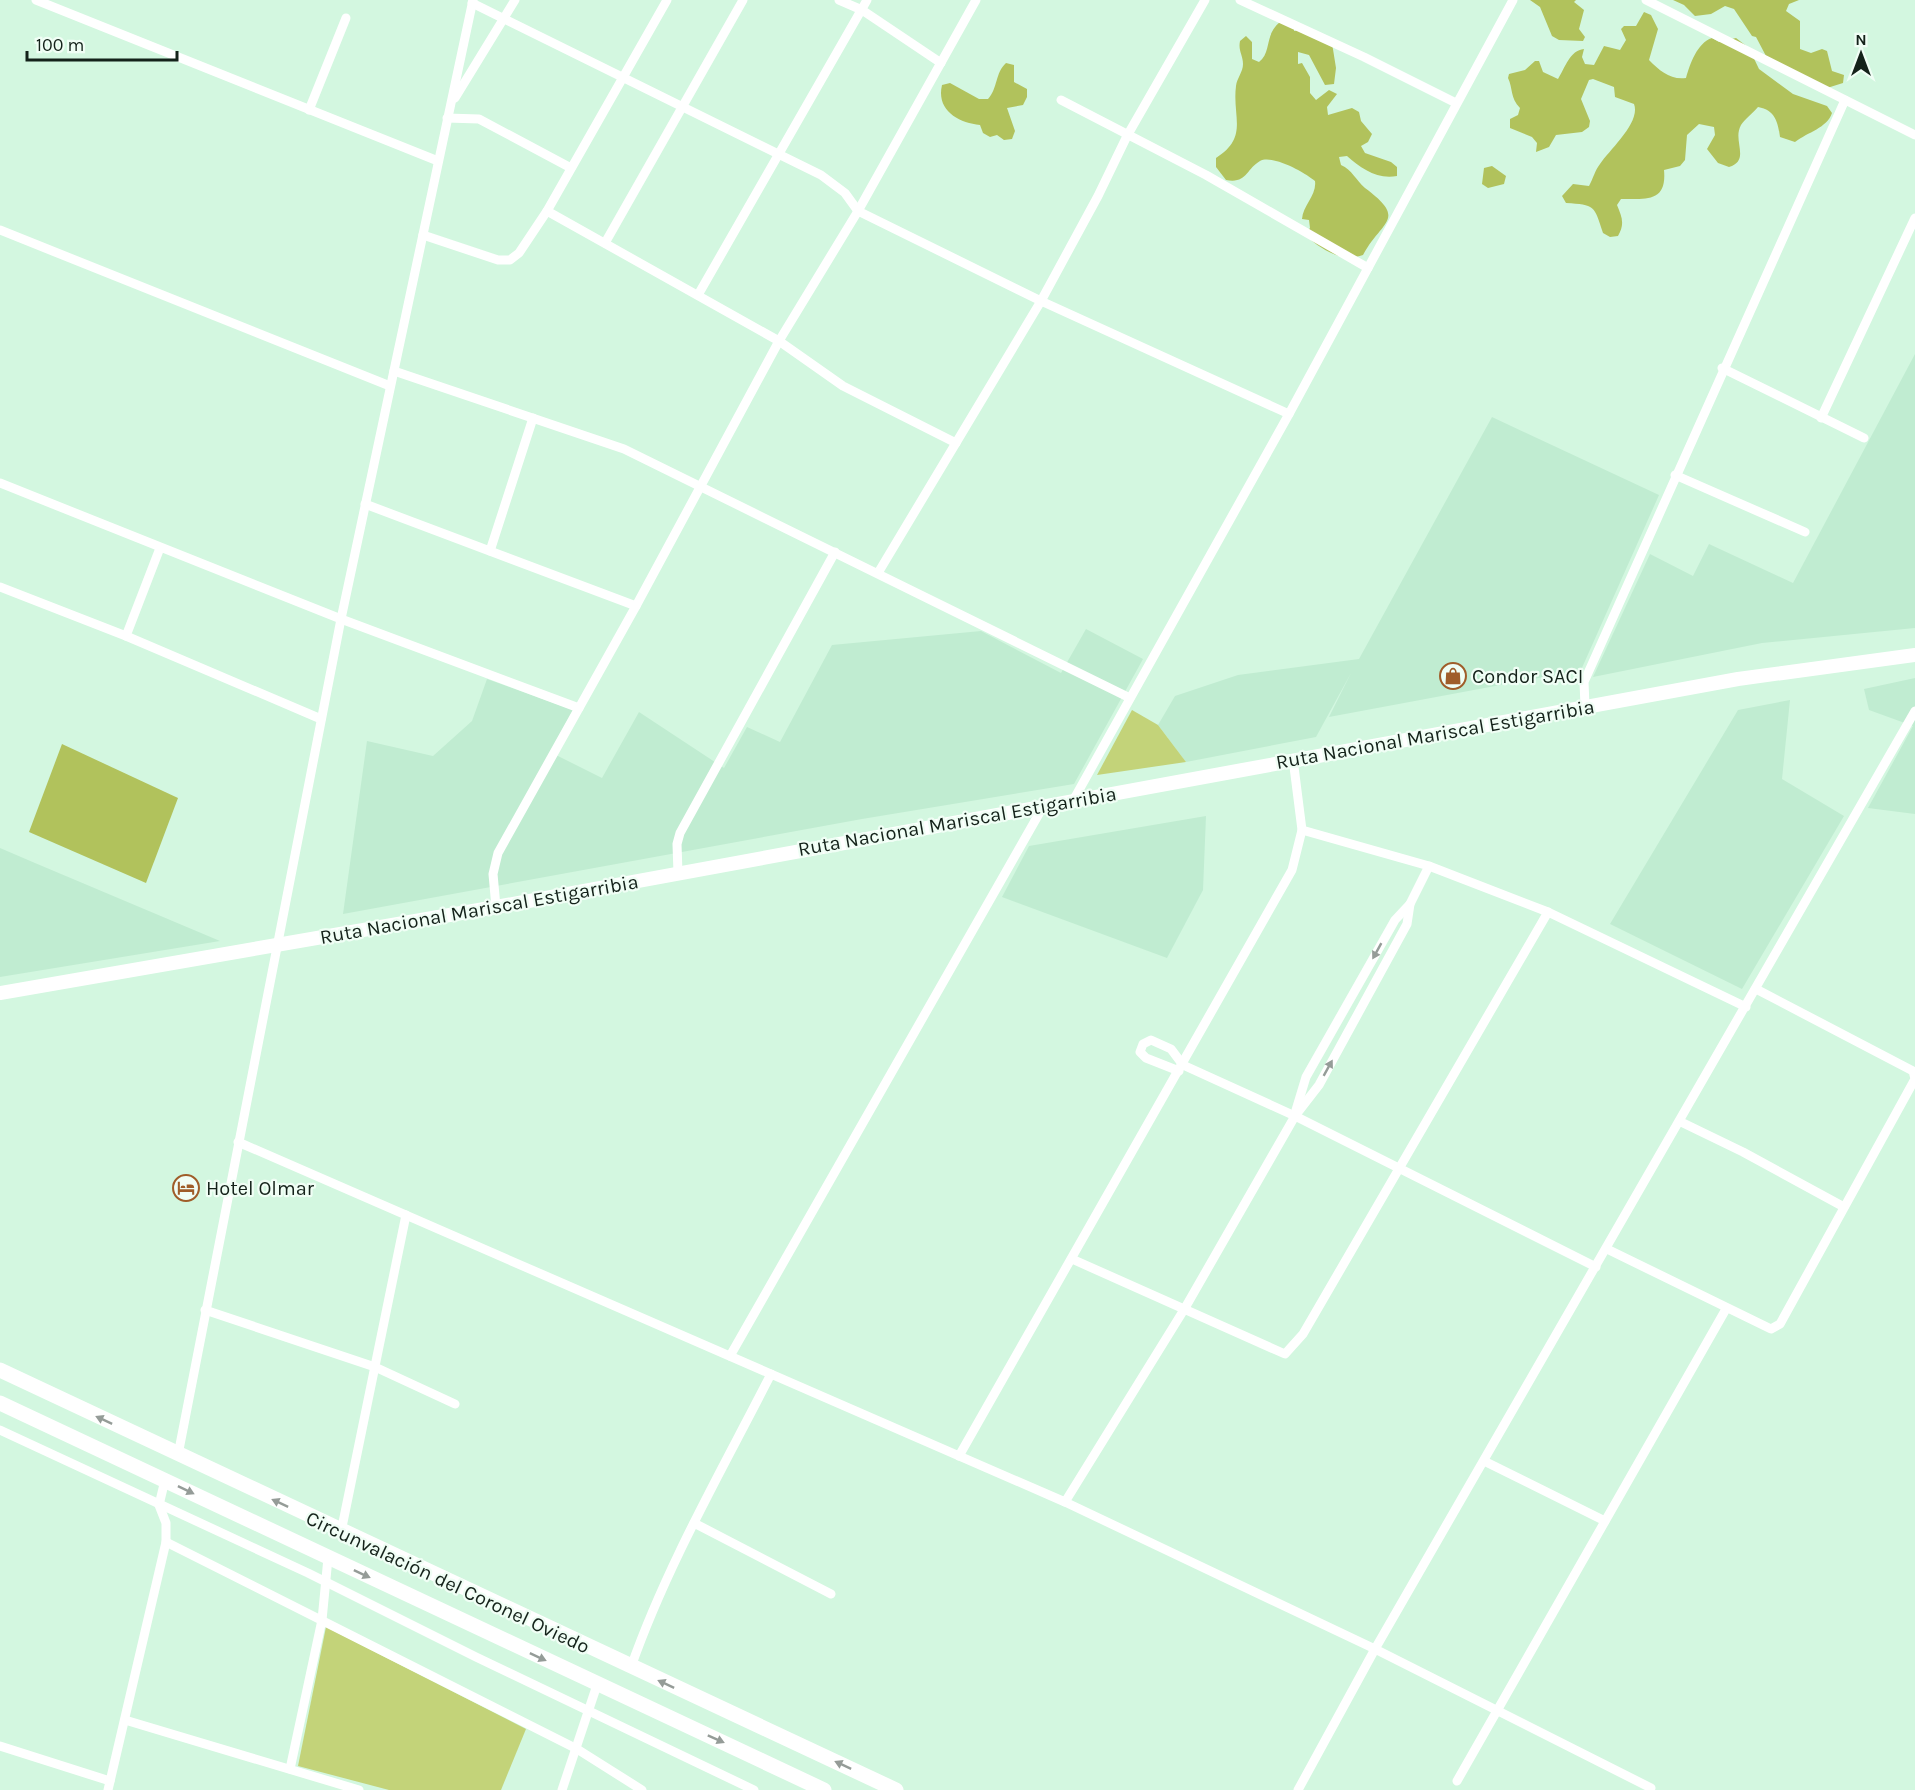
<svg xmlns="http://www.w3.org/2000/svg" width="1915" height="1790" viewBox="0 0 1915 1790" font-family="Karla,sans-serif">
<style>
.built{fill:#c0ecd1}
.green{fill:#c3d379}
.forest{fill:#b1c25c}
.lines{fill:none;stroke-linecap:round;stroke-linejoin:round}
.minor{stroke:#fff;stroke-width:9}
.primary{stroke:#fff;stroke-width:14}
.trunk{stroke:#fff;stroke-width:15}
.oneway{fill:#959c98}
.labels{text-anchor:middle;stroke-width:4.5;stroke-linejoin:round;paint-order:stroke}
.poi-label{font-size:20px;fill:#14221a;stroke:#f0fef5;text-anchor:start}
.street-label{font-size:20px;fill:#14221a;stroke:#f0fef5}
</style>
<rect width="100%" height="100%" fill="#d3f7e0"/>
<g class="built">
<path d="M1915 354V628L1762 643 1593 677 1650 554 1693 576 1709 544 1793 583Z"/>
<path d="M1492 417 1659 495 1581 670 1329 717 1351 673 1316 737 1186 762 1158 725 1175 696 1238 675 1359 659Z"/>
<path d="M1086 629 1143 659 1074 784 862 819 343 914 367 741 433 756 472 721 487 679 573 710 550 752 602 778 639 712 724 768 747 727 780 742 832 645 981 631 1061 673Z"/>
<path d="M1915 678V814L1868 808 1913 726 1869 710 1864 689Z"/>
<path d="M1790 700 1782 779 1844 816 1742 989 1610 924 1738 710Z"/>
<path d="M1206 816 1203 890 1167 958 1002 897 1029 846Z"/>
<path d="M0 848 35 863 220 941 0 977Z"/>
</g>
<g class="green">
<path d="M1132 710 1158 725 1186 762 1097 775Z"/>
<path d="M326 1627 526 1729 501 1790H389L298 1766Z"/>
</g>
<g class="forest">
<path d="M1530 0H1576L1574 2 1584 10 1579 29 1585 37 1583 41 1559 40 1552 36 1540 7Z"/>
<path d="M1673 0H1799L1789 4 1786 11 1800 21V49L1811 53 1822 49 1827 51 1832 71 1844 75 1843 83 1827 88 1766 56 1756 37 1752 36 1734 9 1725 6 1711 14 1695 16 1684 5Z"/>
<path d="M1644 12 1651 15 1658 29 1649 60C1660 71 1670 80 1686 78 1690 64 1697 43 1712 38L1719 42 1736 38 1749 48 1759 69 1793 94 1827 106 1832 113C1827 128 1808 132 1795 142L1780 137C1778 122 1775 110 1758 107 1753 113 1745 119 1741 125 1732 141 1751 160 1729 167L1718 163 1707 149 1715 135 1714 127 1699 124 1687 135 1685 160 1680 166 1664 170C1667 202 1647 199 1621 199L1617 205C1622 217 1625 224 1618 236L1610 237 1603 233C1594 205 1595 205 1566 203L1562 196 1573 184 1589 186C1593 179 1595 170 1600 164 1610 149 1641 122 1634 104L1615 97 1614 87 1593 79 1589 80 1581 99 1590 121 1589 127 1582 132 1556 135 1549 147 1536 152 1537 143 1532 137 1510 128V119L1518 115 1520 108C1510 98 1513 88 1508 78L1509 74 1525 70 1535 61H1539L1543 72 1558 79C1565 68 1570 50 1584 49L1582 57 1585 64 1594 65 1604 46 1620 50 1626 40 1621 29 1624 26H1636Z"/>
<path d="M1280 22 1294 27V31L1304 29 1332 43 1336 68 1334 84 1325 85 1309 55 1298 52V64L1302 63 1310 77V93L1316 100 1329 90 1337 94 1327 107 1328 115 1352 108 1359 112 1361 121 1372 134 1368 142 1361 146 1365 153 1391 162 1397 167V176C1377 180 1361 168 1347 156L1339 157 1341 165C1352 170 1356 180 1365 188 1408 220 1382 220 1363 255 1341 263 1321 249 1305 235L1310 228 1309 220 1302 219C1303 205 1317 195 1315 181 1306 173 1272 154 1260 161 1246 169 1247 184 1226 180L1216 167V158C1249 137 1232 117 1236 86 1237 78 1243 72 1243 64 1243 55 1238 51 1240 41L1246 36 1252 42V59L1259 62C1272 52 1264 35 1280 22Z"/>
<path d="M1006 63 1014 65V82L1027 89V97L1023 105 1007 108 1015 131 1012 139 1004 140 997 135 990 137 983 133 980 125C958 123 936 110 942 85L950 83 979 99H988C998 88 995 73 1006 63Z"/>
<path d="M1492 166 1506 176 1504 184 1488 188 1482 184 1484 168Z"/>
<path d="M62 744 178 798 146 883 29 832Z"/>
</g>
<g class="lines">
<g class="minor">
<path d="M36 0 438 161"/>
<path d="M839 0 862 10 941 63"/>
<path d="M1240 0 1364 57 1456 103"/>
<path d="M1646 0 1915 135"/>
<path d="M472 3 821 175 845 193 858 211 1041 301 1289 414"/>
<path d="M455 98 515 0"/>
<path d="M1061 100 1206 175 1368 268"/>
<path d="M309 110 346 18"/>
<path d="M447 118 479 119 571 168"/>
<path d="M547 211 779 341 843 386 956 443"/>
<path d="M0 230 390 386"/>
<path d="M423 235 498 260H510L519 253 547 211 667 0"/>
<path d="M605 243 743 0"/>
<path d="M698 295 867 0"/>
<path d="M1722 368 1864 438"/>
<path d="M394 371 624 449 1130 698"/>
<path d="M1821 418 1915 218"/>
<path d="M1675 475 1805 532"/>
<path d="M0 483 341 619 579 708"/>
<path d="M365 504 636 606"/>
<path d="M490 551 533 418"/>
<path d="M878 573 1041 301 1098 196 1127 136 1205 0"/>
<path d="M0 587 126 636 321 719"/>
<path d="M126 636 160 548"/>
<path d="M1585 706 1584 682 1845 100"/>
<path d="M1074 799 1289 414 1513 0"/>
<path d="M1302 830 1429 866 1548 912 1746 1007"/>
<path d="M1429 866 1410 904 1407 924 1319 1085 1295 1116 1185 1308 1065 1502 1375 1649 1651 1788"/>
<path d="M678 873 677 844 680 833 835 552"/>
<path d="M496 907 493 874 498 853 636 606 779 341 858 211 976 0"/>
<path d="M1179 1071 1146 1058 1140 1052 1143 1044 1151 1040 1171 1049 1183 1065 1295 1116 1596 1267"/>
<path d="M1296 1110 1306 1077 1395 920 1410 904"/>
<path d="M1681 1122 1743 1152 1844 1207"/>
<path d="M238 1142 1065 1502"/>
<path d="M1607 1249 1771 1329 1780 1324 1915 1079 1913 1071 1756 989"/>
<path d="M1072 1259 1285 1354 1303 1334 1548 912"/>
<path d="M205 1310 375 1367 455 1404"/>
<path d="M730 1356 1044 805"/>
<path d="M0 1430 308 1573 476 1657 754 1790"/>
<path d="M178 1455 341 619 473 0"/>
<path d="M959 1456 1292 870 1302 830 1293 759"/>
<path d="M1484 1461 1605 1521"/>
<path d="M694 1523 831 1594"/>
<path d="M341 1532 406 1215"/>
<path d="M166 1542 577 1749 642 1790"/>
<path d="M631 1667C667 1565 722 1470 771 1374"/>
<path d="M125 1720 359 1790"/>
<path d="M0 1746 110 1781"/>
<path d="M290 1769 322 1620 328 1558"/>
<path d="M1457 1781 1726 1309"/>
<path d="M108 1790 166 1542V1523L159 1505 165 1480"/>
<path d="M562 1790 597 1685"/>
<path d="M1298 1790 1375 1649 1915 711"/>
</g>
<path class="primary" d="M0 993 496 907 1738 679 1915 655"/>
<g class="trunk">
<path d="M0 1370 896 1790"/>
<path d="M0 1403 824 1790"/>
</g>
</g>
<defs><path id="oneway-solid" d="M-6-.8H1V-3.2L6.5 0L1 3.2V.8H-6Z" transform="scale(1.5)"/></defs>
<g class="oneway">
<use href="#oneway-solid" transform="translate(1377 951) rotate(119)"/>
<use href="#oneway-solid" transform="translate(1328 1068) rotate(-61)"/>
<use href="#oneway-solid" transform="translate(104 1420) rotate(-155)"/>
<use href="#oneway-solid" transform="translate(186 1490) rotate(26)"/>
<use href="#oneway-solid" transform="translate(280 1503) rotate(-155)"/>
<use href="#oneway-solid" transform="translate(362 1574) rotate(25)"/>
<use href="#oneway-solid" transform="translate(538 1657) rotate(25)"/>
<use href="#oneway-solid" transform="translate(666 1684) rotate(-155)"/>
<use href="#oneway-solid" transform="translate(716 1739) rotate(24)"/>
<use href="#oneway-solid" transform="translate(843 1765) rotate(-155)"/>
</g>
<defs>
<symbol id="shop-ring" viewBox="-11 -11 22 22"><circle r="9.5" fill="#f0fef5" stroke="#9f5d29" stroke-width="1.5"/><path d="M-5-2.5h2.3a2.7 3.5 0 0 1 5.4 0H5L5.5 6h-11ZM-1.5-2.5h3a1.5 2.3 0 0 0-3 0Z" fill="#9f5d29"/></symbol>
<symbol id="hotel-ring" viewBox="-11 -11 22 22"><circle r="9.5" fill="#f0fef5" stroke="#9f5d29" stroke-width="1.5"/><path d="M-6-4.5h1.5V1H6V5H4.5V3h-9V5H-6ZM-4 0a1.8 1.8 0 1 1 3.6 0ZM.5 0V-2.5h3Q6-2.5 6 0Z" fill="#9f5d29"/></symbol>
</defs>
<g fill-rule="evenodd">
<use href="#shop-ring" x="1438" y="661" width="30" height="30"/>
<use href="#hotel-ring" x="171" y="1173" width="30" height="30"/>
</g>
<g class="labels">
<g class="poi-label">
<text x="1472" y="683">Condor SACI</text>
<text x="206" y="1195">Hotel Olmar</text>
</g>
<g class="street-label">
<text transform="translate(1435 734) rotate(-10)" y="7">Ruta Nacional Mariscal Estigarribia</text>
<text transform="translate(957 821) rotate(-10)" y="7">Ruta Nacional Mariscal Estigarribia</text>
<text transform="translate(479 909) rotate(-10)" y="7">Ruta Nacional Mariscal Estigarribia</text>
<text transform="translate(448 1582) rotate(25)" y="7">Circunvalación del Coronel Oviedo</text>
</g>
</g>
<g transform="translate(1861 54)" stroke="#f0fef5" stroke-width="4.5" paint-order="stroke">
<path d="M0-4.5L10 22L0 15L-10 22Z" fill="#14221a"/>
<text y="-9" font-size="16" font-weight="bold" text-anchor="middle" fill="#14221a">N</text>
</g>
<path d="M27 51v9h150v-9" fill="none" stroke="#14221a" stroke-width="3"/>
<text x="36" y="51" font-size="18" fill="#14221a" stroke="#f0fef5" stroke-width="4.5" paint-order="stroke">100 m</text>
</svg>
